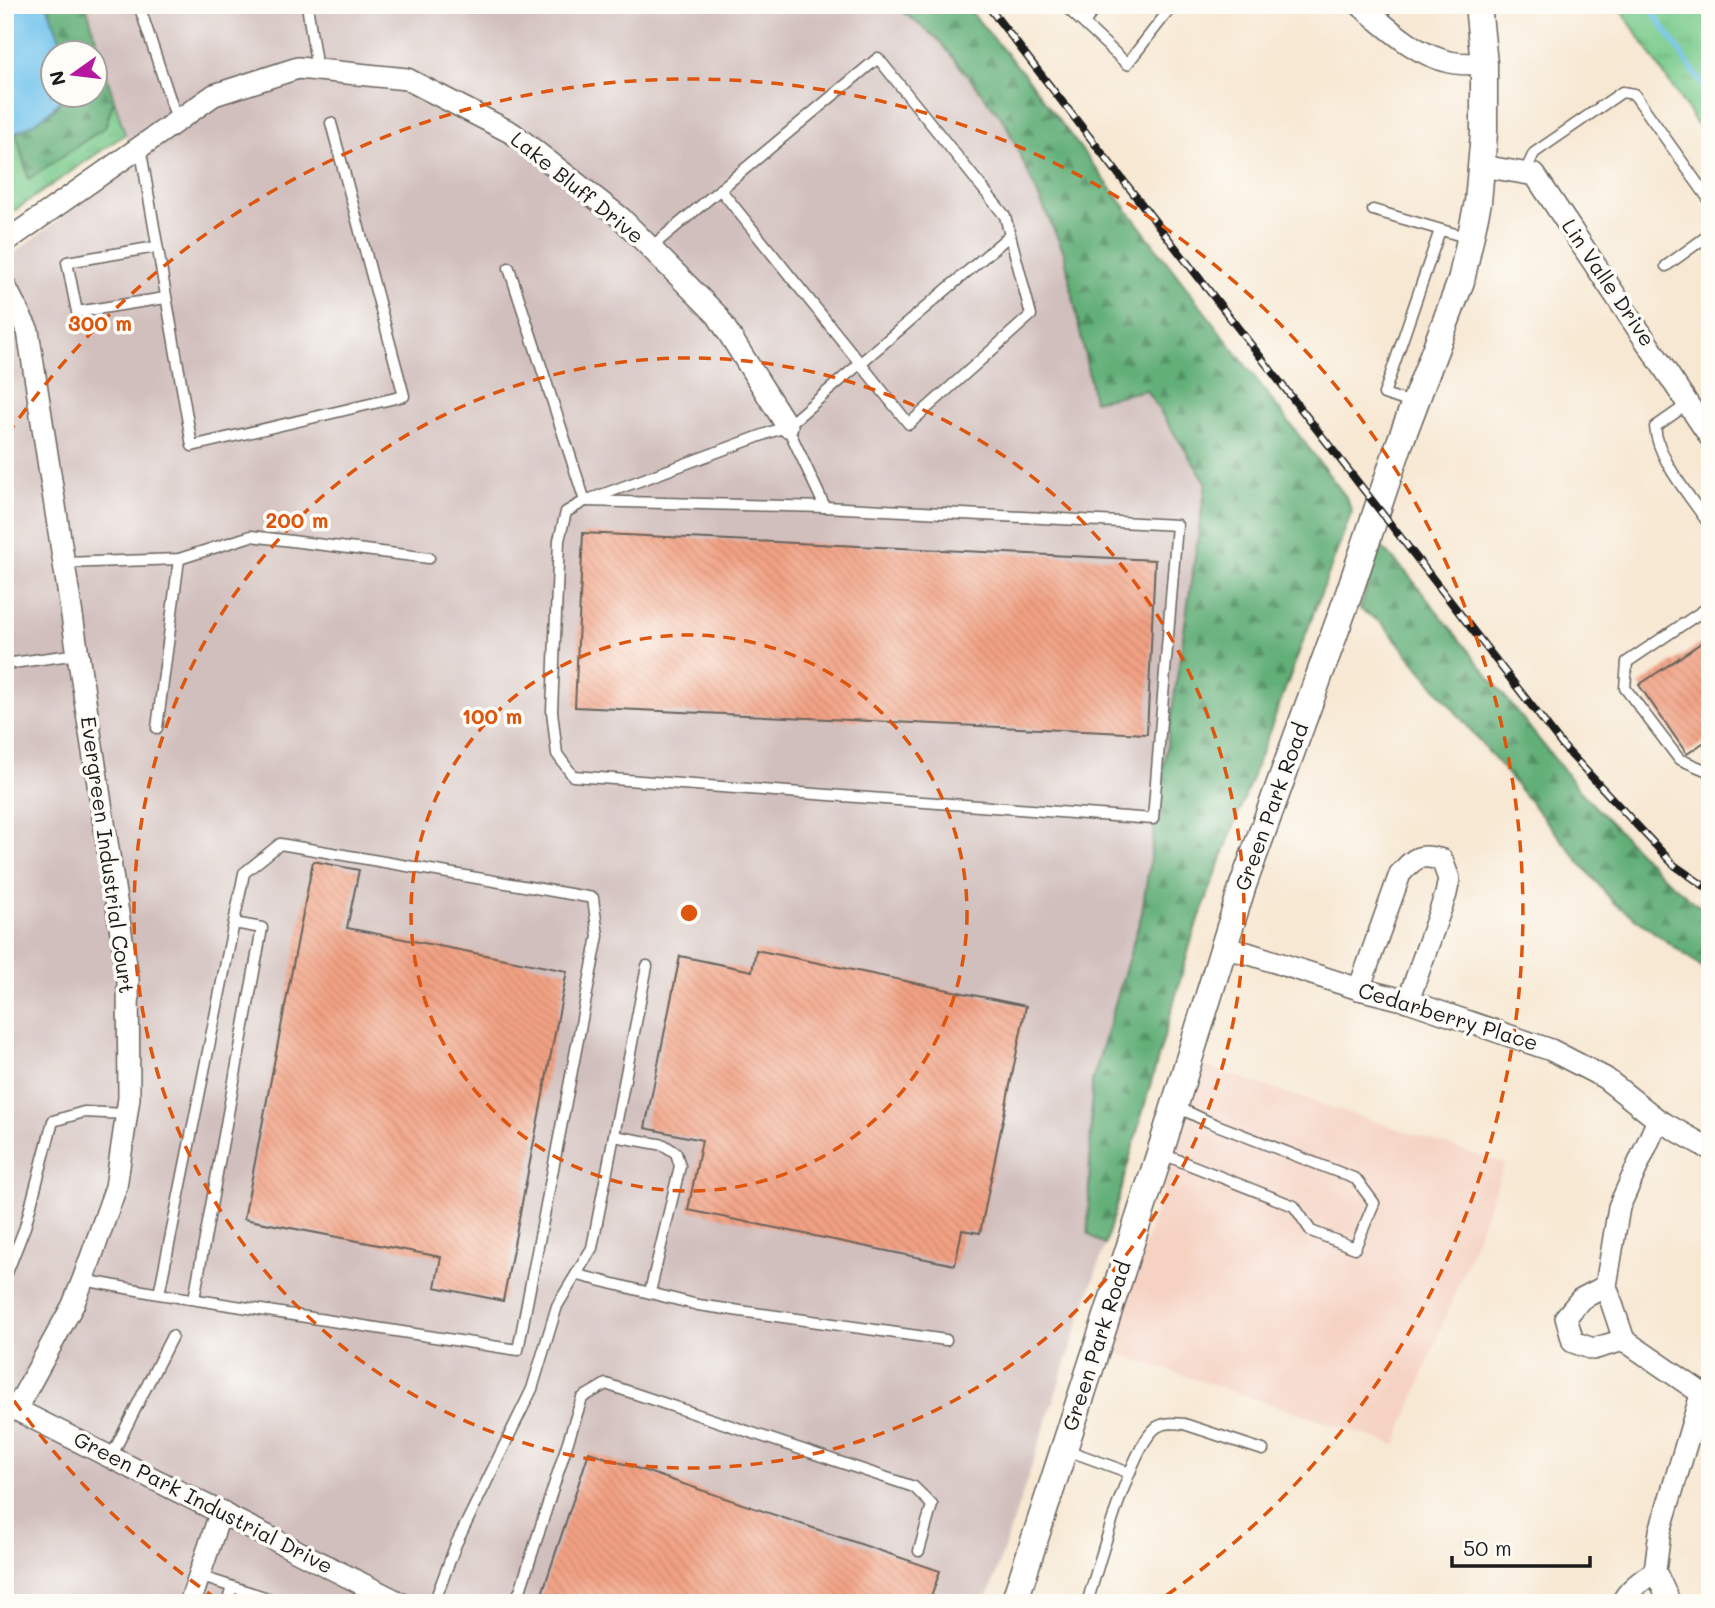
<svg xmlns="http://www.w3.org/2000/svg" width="1715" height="1608" viewBox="0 0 1715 1608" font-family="Mali,sans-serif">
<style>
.built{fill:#f5d2c2}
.industrial{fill:#d1bfbd}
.grass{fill:url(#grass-tufts);stroke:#4a7454;stroke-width:2}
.forest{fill:url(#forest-firs);stroke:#3f664a;stroke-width:2}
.water{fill:#70c2ec;stroke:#466f84;stroke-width:2}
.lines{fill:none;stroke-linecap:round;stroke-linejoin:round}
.stream{stroke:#70c2ec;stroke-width:5}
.building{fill:url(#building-back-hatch)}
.service-casing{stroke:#69635c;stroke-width:13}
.minor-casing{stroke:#69635c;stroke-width:24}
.tertiary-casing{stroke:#69635c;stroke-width:29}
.service{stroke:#fff;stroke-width:10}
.minor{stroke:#fff;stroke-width:21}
.tertiary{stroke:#fff;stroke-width:26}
.rail-casing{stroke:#1c1c1c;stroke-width:8}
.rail{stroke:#fdfcf7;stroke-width:5;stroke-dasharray:16;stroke-linecap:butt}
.ring{fill:none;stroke:#de560d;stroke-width:3.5;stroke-dasharray:12 9}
.labels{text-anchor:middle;stroke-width:7;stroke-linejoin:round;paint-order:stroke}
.street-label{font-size:21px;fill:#1c1c1c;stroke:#fdfcf7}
.centre{fill:#de560d;stroke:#fdfcf7;stroke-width:3.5}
.ring-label{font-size:21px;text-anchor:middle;font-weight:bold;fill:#de560d;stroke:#fdfcf7;stroke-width:7;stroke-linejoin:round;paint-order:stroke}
</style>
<defs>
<pattern id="grass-tufts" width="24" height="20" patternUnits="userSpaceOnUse" patternTransform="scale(1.75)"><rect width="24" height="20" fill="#79cb8c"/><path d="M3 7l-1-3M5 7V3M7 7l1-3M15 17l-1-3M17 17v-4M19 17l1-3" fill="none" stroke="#68ae78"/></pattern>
<pattern id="forest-firs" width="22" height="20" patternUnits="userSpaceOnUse" patternTransform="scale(1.75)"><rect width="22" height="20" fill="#62af78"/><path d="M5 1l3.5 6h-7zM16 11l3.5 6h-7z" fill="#508e62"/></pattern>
<pattern id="building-back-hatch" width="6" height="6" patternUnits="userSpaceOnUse" patternTransform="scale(1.75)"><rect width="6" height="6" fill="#f2a183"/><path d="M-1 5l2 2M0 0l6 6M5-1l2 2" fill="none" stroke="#cf8a71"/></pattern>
</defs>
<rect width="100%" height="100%" fill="#fdfcf7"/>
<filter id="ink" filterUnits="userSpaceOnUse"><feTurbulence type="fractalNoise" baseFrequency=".0143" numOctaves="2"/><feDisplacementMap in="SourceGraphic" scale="14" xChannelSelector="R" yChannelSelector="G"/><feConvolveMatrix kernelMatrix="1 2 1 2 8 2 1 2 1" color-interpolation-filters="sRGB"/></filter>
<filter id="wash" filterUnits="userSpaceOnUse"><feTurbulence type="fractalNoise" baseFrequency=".00686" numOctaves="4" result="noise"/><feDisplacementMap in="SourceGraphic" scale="28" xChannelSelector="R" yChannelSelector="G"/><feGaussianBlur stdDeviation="1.57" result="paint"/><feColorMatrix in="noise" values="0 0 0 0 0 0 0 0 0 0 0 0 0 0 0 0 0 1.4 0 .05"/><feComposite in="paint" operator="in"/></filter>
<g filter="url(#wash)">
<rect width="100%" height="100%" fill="#f7e8d3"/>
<path class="built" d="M1204 1066 1505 1164 1396 1445 1109 1351Z"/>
<path class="industrial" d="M86 5H894L939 40 1005 122 1064 252 1094 400 1146 390 1206 482 1142 913 1092 1082 1088 1234 1105 1245 986 1603H5V260L134 163Z"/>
<g class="grass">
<path d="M1618 5H1710V144Z"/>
<path d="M114 100 125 134 5 217V136L16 133 28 178 105 127Z"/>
</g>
<g class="forest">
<path d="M47 5H86L114 100 105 127 29 179 16 133 56 108 63 95 94 94V52H62L60 39Z"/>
<path d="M894 5H965L1023 73 1346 497 1352 511 1193 935 1105 1245 1088 1234 1092 1082 1142 913 1206 482 1146 390 1094 401 1064 252 1005 122 939 40Z"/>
<path d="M1380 545 1405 571 1580 791 1661 875 1710 915V973L1613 902 1383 624 1360 609Z"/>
</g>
<path class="water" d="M5 5H47L60 39 62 52H52V94L63 95C53 114 27 129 5 136Z"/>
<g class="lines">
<path class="stream" d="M1648 5 1710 96"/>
</g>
<g id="blocks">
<g class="building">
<path d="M583 533 1155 560 1147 734 575 707Z"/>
<path d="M1710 637V738L1687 754 1639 685Z"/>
<path d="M313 861 359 870 347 928 567 971 503 1301 435 1287 441 1257 244 1219Z"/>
<path d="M756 950 1026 1006 980 1233 962 1230 955 1265 688 1210 702 1140 645 1128 680 956 752 971Z"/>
<path d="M589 1452 940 1571 929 1603H539Z"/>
</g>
</g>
</g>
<g filter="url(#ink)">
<use href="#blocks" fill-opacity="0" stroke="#69635c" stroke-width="2"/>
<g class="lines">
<defs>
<g id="service">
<path d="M139 5 177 120"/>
<path d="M307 5 317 70"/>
<path d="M1064 5 1127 64 1173 5"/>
<path d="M1084 23 1098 5"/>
<path d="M140 146 192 446 404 396 331 123"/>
<path d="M1525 172 1534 153 1622 92 1634 94 1710 201"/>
<path d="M1373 210 1469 238"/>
<path d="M156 247 67 262 77 312 165 298"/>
<path d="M650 248 878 58 1005 216 1031 315 909 424 720 189"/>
<path d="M1666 266 1710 234"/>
<path d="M509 268 585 501 825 507"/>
<path d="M1415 404 1384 394 1440 230"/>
<path d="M1688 404 1655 427C1658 461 1691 497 1710 526"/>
<path d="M787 426 825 507 1177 525 1153 819 573 776 557 754 552 711 559 540 566 512 585 501 787 426 1010 235"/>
<path d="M64 563 179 559 251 536 429 558"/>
<path d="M1710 606 1627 662 1625 688 1679 759 1710 772"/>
<path d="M5 664 78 654"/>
<path d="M157 728 179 559"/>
<path d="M614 1136 664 1145 676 1153 680 1166 650 1292"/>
<path d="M1160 1153 1294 1206 1311 1231 1355 1248 1374 1203 1356 1179 1209 1122 1175 1106"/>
<path d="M578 1275 698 1305 946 1340"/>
<path d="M5 1278 25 1227 53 1121 84 1112 126 1114"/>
<path d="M83 1280 159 1294 518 1350 598 936 593 898 280 844 244 873 159 1294"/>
<path d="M194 1299 262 928 234 923"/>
<path d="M1064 1449 1130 1473"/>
<path d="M111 1457 172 1336"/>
<path d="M199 1576 283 1603"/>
<path d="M227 1603 232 1587"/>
<path d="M434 1603 456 1544 532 1389 557 1306 592 1248 647 966"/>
<path d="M513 1603 520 1591 582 1398 606 1384 914 1487 932 1505 919 1551"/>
<path d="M1087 1603C1098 1568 1131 1444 1157 1427 1165 1422 1175 1423 1184 1424L1263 1450"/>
</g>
<g id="minor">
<path d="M1360 5C1388 28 1414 54 1450 62 1461 65 1473 63 1484 64"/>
<path d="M1482 166 1535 175 1710 437"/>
<path d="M5 242 214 95 298 68 407 79 512 133 621 218 717 315 787 426"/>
<path d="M5 286 28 331 128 978 129 1098 116 1187 83 1280 73 1305 16 1409"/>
<path d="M1222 948 1247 953 1359 989 1408 1001 1551 1050 1605 1078 1658 1120 1619 1207 1606 1286 1624 1340 1710 1399"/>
<path d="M1359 989 1400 874C1415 857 1420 853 1442 860L1449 879 1446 894 1408 1001"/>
<path d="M1658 1120 1710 1149"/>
<path d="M1606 1286 1581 1299 1566 1317 1573 1342 1593 1349 1624 1340"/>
<path d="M5 1404 400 1603"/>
<path d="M190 1603 221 1511"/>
<path d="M1622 1603C1628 1589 1643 1580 1655 1571"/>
<path d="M1670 1603 1655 1571 1660 1531 1701 1395"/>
</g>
<path id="tertiary" d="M1014 1603 1160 1153 1243 885 1346 602 1399 445 1461 281 1478 202 1484 133V64L1478 5"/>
</defs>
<use href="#service" class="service-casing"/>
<use href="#minor" class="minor-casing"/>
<use href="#tertiary" class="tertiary-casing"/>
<use href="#service" class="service"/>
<use href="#minor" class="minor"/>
<use href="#tertiary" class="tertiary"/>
<defs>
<path id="rail" d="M987 5 1562 745 1674 865 1710 890"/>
</defs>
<use href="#rail" class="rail-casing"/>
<use href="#rail" class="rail"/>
</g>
</g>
<g class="ring">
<circle cx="689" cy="913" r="278"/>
<circle cx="689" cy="913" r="555"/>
<path d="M217 1599A833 833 0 0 1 7 1391M7 435A833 833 0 1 1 1161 1599"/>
</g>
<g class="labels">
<g class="street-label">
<text transform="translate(577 188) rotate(39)" y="7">Lake Bluff Drive</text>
<text transform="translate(1608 283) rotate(56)" y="7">Lin Valle Drive</text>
<text transform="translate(1272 807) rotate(-70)" y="7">Green Park Road</text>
<text transform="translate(107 855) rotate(82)" y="7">Evergreen Industrial Court</text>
<text transform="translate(1448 1017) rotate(17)" y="7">Cedarberry Place</text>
<text transform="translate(1097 1346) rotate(-72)" y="7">Green Park Road</text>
<text transform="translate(203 1503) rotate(27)" y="7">Green Park Industrial Drive</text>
</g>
</g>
<circle cx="689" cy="913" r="10" class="centre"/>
<g class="ring-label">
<text x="100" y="331">300 m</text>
<text x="297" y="528">200 m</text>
<text x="492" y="724">100 m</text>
</g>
<rect width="1715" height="1608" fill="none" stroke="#fdfcf7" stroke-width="28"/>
<g transform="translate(74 74) rotate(256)"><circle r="33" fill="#fdfcf7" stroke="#a3a29f" stroke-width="2"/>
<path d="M0-5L12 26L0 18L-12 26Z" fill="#b5179e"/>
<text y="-10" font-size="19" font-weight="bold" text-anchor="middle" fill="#1c1c1c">N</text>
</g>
<path d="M1452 1556v10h138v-10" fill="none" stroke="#1c1c1c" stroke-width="3.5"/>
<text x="1463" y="1556" font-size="21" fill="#1c1c1c" stroke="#fdfcf7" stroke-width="5" paint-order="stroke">50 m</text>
</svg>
